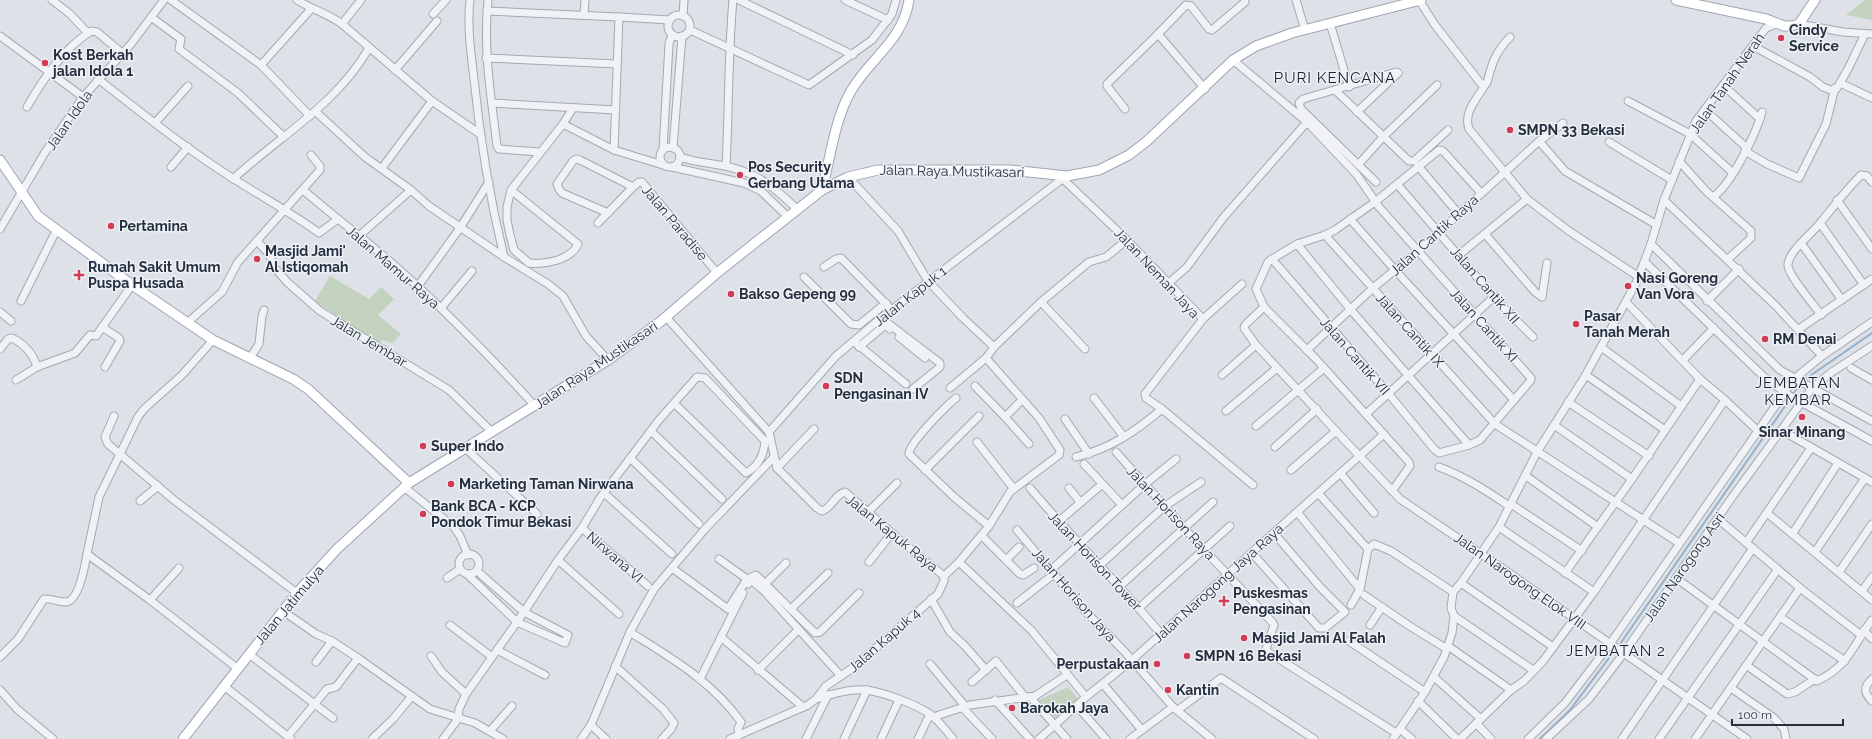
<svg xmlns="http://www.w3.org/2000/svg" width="1872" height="739" viewBox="0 0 1872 739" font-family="Raleway,sans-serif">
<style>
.green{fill:#c3d2be}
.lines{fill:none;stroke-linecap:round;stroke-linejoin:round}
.stream{stroke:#96afca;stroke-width:2}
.minor-casing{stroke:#a3a9b2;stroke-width:9}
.major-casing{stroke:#9ca6b4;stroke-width:11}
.minor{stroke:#f0f2f6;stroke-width:7}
.major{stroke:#fff;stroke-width:9}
.poi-dot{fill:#d43b52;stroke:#edf1f6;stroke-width:1.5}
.labels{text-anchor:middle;stroke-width:3;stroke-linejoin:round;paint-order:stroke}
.poi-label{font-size:14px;font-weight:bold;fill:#262f40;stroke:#edf1f6;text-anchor:start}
.street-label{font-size:14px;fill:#262f40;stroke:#edf1f6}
.neighbourhood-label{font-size:15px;letter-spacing:1px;fill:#192030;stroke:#edf1f6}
</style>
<rect width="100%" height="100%" fill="#dee2e8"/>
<g class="green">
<path d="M1865 0H1872V20L1846 15Z"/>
<path d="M330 276 369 299 381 287 394 299 378 315 401 334 393 343 382 340 379 345 315 301Z"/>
<path d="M1068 687 1078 699 1056 718 1039 700Z"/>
</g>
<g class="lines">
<g class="stream">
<path d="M1792 395 1804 380 1872 333"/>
<path d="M1618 647 1790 399"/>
<path d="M1540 739 1570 710 1615 650"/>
</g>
<defs>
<g id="minor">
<path d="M52 0 70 14 88 33"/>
<path d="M171 0 261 65 310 116"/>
<path d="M297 0C313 10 327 13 342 24L361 0"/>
<path d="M470 0C467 27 471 53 474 79 480 139 490 199 504 257"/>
<path d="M488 0C483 50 491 96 497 146L499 149 540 152"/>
<path d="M739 0 853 55"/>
<path d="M845 0 888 20"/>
<path d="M1296 0 1305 30"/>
<path d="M1419 0 1435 25 1482 85 1487 83C1492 63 1495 53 1510 37"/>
<path d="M487 11 619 17 614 150"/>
<path d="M433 14 446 0"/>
<path d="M584 15 585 0"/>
<circle cx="679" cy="26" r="11"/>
<path d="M683 16 684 0"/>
<path d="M151 17 181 39 179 49 238 93 283 136"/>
<path d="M619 17 670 20"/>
<path d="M1330 23 1349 87"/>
<path d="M342 24 432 101 480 134"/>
<path d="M1799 24 1843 32 1872 34"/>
<path d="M690 30 809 85 872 40 892 14 896 0"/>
<path d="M1158 34 1186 5 1191 6 1209 29 1212 30 1245 2"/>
<path d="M0 36 83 97"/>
<path d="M1753 46 1810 77 1823 87 1831 90 1837 88 1848 69 1865 34"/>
<path d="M486 58 617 64"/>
<path d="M1233 60 1307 122 1341 158 1357 175 1379 207 1531 378V380L1480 440 1469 445 1439 453 1434 449 1388 393 1272 259"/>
<path d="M261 65 311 9"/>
<path d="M395 70 437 21"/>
<path d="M98 79C142 113 186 149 234 179 262 197 292 213 319 233L338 219C410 274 474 339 535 406"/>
<path d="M1840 83 1872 98"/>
<path d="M1485 85C1477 99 1463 112 1469 129L1527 199 1569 231 1639 277"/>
<path d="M1724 86 1760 119"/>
<path d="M1336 91 1409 161H1414L1448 130"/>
<path d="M1628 101 1690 134 1733 173"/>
<path d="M492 103 616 110"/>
<path d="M27 107C44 78 62 50 91 31L97 32 122 53"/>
<path d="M1125 109 1107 86V84L1158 34 1205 89"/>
<path d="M1705 110 1747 148"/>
<path d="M316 112 365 157 411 190 429 206 504 257 548 284 563 296 586 336 608 360"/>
<path d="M1357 112 1398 73"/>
<path d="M155 123 188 86"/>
<path d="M563 124 614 150 663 165"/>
<path d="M1539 141 1565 171 1657 225"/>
<path d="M1609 142 1672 180"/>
<circle cx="670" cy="157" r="10"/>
<path d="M673 148 682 36"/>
<path d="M663 150 669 44 672 34"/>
<path d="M1745 151 1767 164 1799 178 1826 124 1835 88"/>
<path d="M680 157C694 162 710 163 725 166 758 173 774 187 798 210"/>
<path d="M1679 161 1706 191 1751 231V238L1728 259"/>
<path d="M1358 165 1383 137 1437 85"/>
<path d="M726 166C729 111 728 55 733 0"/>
<path d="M1418 166 1458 213"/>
<path d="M171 167 188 147"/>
<path d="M672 167 744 183 761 191 788 217"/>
<path d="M382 168 432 101"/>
<path d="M848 177 898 231 928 281 963 318 994 347"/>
<path d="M233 179C280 136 337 104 369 48"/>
<path d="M1063 179 1127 240 1203 319 1145 394 1146 398 1162 409 1253 485"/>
<path d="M1376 182 1301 109 1299 103 1303 99 1396 72 1398 73"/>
<path d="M1397 184 1500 304 1533 337"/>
<path d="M303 190 338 219"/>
<path d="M511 190 578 244C571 260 545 265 529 263L514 250 510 235 507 220V207L511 190 563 124 573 108"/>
<path d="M1713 197C1731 185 1756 134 1762 112"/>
<path d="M1664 200 1776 306 1822 356"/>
<path d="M1837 200 1872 249"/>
<path d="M608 213 562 193 559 189 557 184 573 161 576 159 580 160 633 187"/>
<path d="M1350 219 1395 270 1514 400"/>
<path d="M598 223 633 187 639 182H642L717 273"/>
<path d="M1820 223 1864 285"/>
<path d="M0 229 44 154 83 97 131 44 164 0"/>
<path d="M1485 234 1535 292 1542 297 1547 263"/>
<path d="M1325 235 1495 424 1679 543"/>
<path d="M359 236 411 190"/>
<path d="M257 241 269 254 274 267 287 282 320 311 449 390 492 432"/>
<path d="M1801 243 1842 300"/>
<path d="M1297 244 1351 310 1469 445"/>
<path d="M1651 244 1780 370 1872 421"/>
<path d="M1459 255 1527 199"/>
<path d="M1645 262 1763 376 1788 395 1872 441"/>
<path d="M824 267 836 259 841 258 889 307"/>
<path d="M804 277 851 324 859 325 886 303"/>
<path d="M1170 282 1187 267 1223 218 1307 122"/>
<path d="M418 286 460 228 489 182"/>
<path d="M21 301 57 229"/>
<path d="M1707 301 1739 269"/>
<path d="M1041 302 1085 349"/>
<path d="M1264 307 1245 325 1244 328 1256 345 1336 431"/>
<path d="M441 308 472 271"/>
<path d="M0 312 11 321"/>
<path d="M1821 315C1814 305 1789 276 1788 266 1787 252 1813 233 1821 222 1834 206 1846 190 1861 175L1867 176 1872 182"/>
<path d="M666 317 769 432 777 468 817 508 822 511C832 508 835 494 845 492L903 543 944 576 959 562 1032 631 1086 697"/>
<path d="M881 318 940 363V367L913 389"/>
<path d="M1203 319 1242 284"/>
<path d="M187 323 222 292 238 262 320 170V166L311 155"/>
<path d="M102 327 119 338 120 341 105 367"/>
<path d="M1799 329 1872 279"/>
<path d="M899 337 925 358"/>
<path d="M213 340 182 375 144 409 138 417 99 497 87 554 150 600 237 668"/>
<path d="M857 344 906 384"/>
<path d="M859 347 885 325 890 329"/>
<path d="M1601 347 1681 406"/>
<path d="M0 349 8 339 12 338C24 344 33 353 37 367"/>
<path d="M1307 350 1373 288 1418 251 1537 143 1563 123"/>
<path d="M250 358 259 344 262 316 264 310"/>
<path d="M1683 360 1714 328"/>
<path d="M1851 368 1872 380"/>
<path d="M1222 375 1256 345"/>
<path d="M1586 375 1665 430"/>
<path d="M16 380 37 367 75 353 90 335 96 336 132 285"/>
<path d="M975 386 1005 417"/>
<path d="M950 388 986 358"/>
<path d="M956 398C946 406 909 443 909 454L954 497 989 526"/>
<path d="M1094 398 1124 437"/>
<path d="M1022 400 1005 417 1029 444"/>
<path d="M1725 400 1757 430"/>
<path d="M1568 402 1649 456"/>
<path d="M1226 411 1277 368"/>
<path d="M1366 414 1495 296"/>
<path d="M114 416 105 437 108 444 174 500 297 593"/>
<path d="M1065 419 1089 454"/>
<path d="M1554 425 1632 479"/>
<path d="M1256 426 1324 368"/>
<path d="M1781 430 1872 482"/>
<path d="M651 431 722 499"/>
<path d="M769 432 836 356 881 318 1066 176"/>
<path d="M977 442 1014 489"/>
<path d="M1275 447 1317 409"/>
<path d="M465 448 537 514"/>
<path d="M1116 452 1194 539 1273 623 1274 625 1266 649 1268 652 1396 733"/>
<path d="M1076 457C1110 449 1136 431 1162 409"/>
<path d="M630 458 699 524"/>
<path d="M1084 464 1122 505"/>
<path d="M1439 467C1464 476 1487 491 1509 506"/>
<path d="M777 468 814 429"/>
<path d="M925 470 979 416"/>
<path d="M1291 470 1336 431 1400 499 1499 566 1747 739"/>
<path d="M1340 473 1374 513"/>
<path d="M1526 476 1598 527"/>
<path d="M404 487 454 527 460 536 468 555"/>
<path d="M1030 488C1072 538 1119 584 1161 634"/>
<path d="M1069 488 1080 502"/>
<path d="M1392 491 1410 466 1409 462 1316 359 1264 307 1256 289 1268 262 1272 259 1297 244 1325 235 1335 230 1375 202 1439 150 1443 151 1481 193"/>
<path d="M604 493 672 554"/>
<path d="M1318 493 1368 549"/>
<path d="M140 501 158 486"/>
<path d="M1511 504 1582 551"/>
<path d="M1297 512 1360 589 1351 605"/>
<path d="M867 513 897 483"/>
<path d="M1767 513 1872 600"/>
<path d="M1718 519 1800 588 1861 635"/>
<path d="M1058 522 1100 486 1104 485"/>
<path d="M1499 527 1594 592"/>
<path d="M582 528 648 586"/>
<path d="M1017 530 1085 611 1125 652 1173 707 1212 739"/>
<path d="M1793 533 1838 463"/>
<path d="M982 536 1020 574 1023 575 1034 568"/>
<path d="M1746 543 1811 448"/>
<path d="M1815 552 1865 478"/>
<path d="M1252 553 1319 628H1325L1345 612 1320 587 1274 533"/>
<circle cx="469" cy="564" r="10"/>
<path d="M719 559 747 579"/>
<path d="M558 560 619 614"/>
<path d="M1006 560 1019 547"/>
<path d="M869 562 892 533"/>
<path d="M959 562 989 526 1010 492 1059 455 1060 450 1039 418 986 358 994 347 1041 302 1089 262 1106 257 1127 240"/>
<path d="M1099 566 1165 506 1201 482"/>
<path d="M672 568 728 609 747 579 756 575 815 633 820 632 859 593"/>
<path d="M1051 570 1144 485 1176 459"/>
<path d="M1839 572 1872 524"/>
<path d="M1565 573 1632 479 1700 379"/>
<path d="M467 574 517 622 565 643 568 635 524 612 477 571"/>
<path d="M447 578 460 569"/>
<path d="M1676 578 1817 681C1850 665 1852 646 1872 620"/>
<path d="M766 583 786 563"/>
<path d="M1461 583 1553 647"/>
<path d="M748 584 750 579 763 590 841 676"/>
<path d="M1119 587 1213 502"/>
<path d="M1360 589 1368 549 1374 544 1391 551 1453 592"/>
<path d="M1862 591 1872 577"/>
<path d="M1364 595 1408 625 1447 649"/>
<path d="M931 599 950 632 965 646 986 670"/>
<path d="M150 600 179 568"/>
<path d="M1017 603 1054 574"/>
<path d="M1139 608 1230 526"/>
<path d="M791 609 828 573"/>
<path d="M283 611 316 634 332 641 358 658 430 709 475 723 503 739"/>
<path d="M1454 616 1533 670"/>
<path d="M1780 617 1845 661"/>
<path d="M450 625 492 657"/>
<path d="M1370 625 1382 607"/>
<path d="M1864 630 1872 639"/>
<path d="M630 632C671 658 712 681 741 722L738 729 739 735"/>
<path d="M721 637 803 707"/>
<path d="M1349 641 1425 692"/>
<path d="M1448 646 1511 690"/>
<path d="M497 650 545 675"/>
<path d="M249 654 333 718"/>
<path d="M431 656 442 672 466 694"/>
<path d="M0 657 18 639 44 599C51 598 58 602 66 602 79 601 85 565 87 554"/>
<path d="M316 662 332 641"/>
<path d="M930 664 965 706"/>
<path d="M1746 665 1787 694 1795 692 1815 679"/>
<path d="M615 666 663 709 674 723 671 729 662 739"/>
<path d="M758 670 798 630"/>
<path d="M1434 677 1481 719"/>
<path d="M700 679 743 593"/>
<path d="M1872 679C1863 687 1864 693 1872 701"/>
<path d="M972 682 996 661 1025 697"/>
<path d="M1103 684 1142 730"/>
<path d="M224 686 291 739"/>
<path d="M1731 688 1774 718 1784 729 1786 739"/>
<path d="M0 690 17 709 53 739"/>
<path d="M1030 697 1067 739"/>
<path d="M816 699C831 694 851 688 867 690 885 693 915 704 930 714 939 721 946 730 953 739"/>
<path d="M995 700 1030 739"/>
<path d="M1418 701 1457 739"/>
<path d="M1077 706 1106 739"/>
<path d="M962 707 992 739"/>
<path d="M1178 710 1221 678 1314 739"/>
<path d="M933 717 970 705 1035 696 1067 675"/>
<path d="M1476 723 1491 739"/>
<path d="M591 725 606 739"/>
<path d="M1400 729 1412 739"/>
<path d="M490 731 512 706"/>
<path d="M288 736 327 689 336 687 358 658"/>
<path d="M372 739 393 719 412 696"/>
<path d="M443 739 458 719 459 709 466 694 524 612 558 560 582 528 600 498 659 420 697 377 705 378 765 441C764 455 759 466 746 473L675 404"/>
<path d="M581 739 591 725 630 632 654 589 705 529 774 457"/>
<path d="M730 739 808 705 816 699 826 686 854 667 938 594 944 581V576"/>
<path d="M806 739 828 695"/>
<path d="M844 739 867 690"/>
<path d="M881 739 899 700"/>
<path d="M918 739 930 714"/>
<path d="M1039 739 1086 697 1132 660 1384 434"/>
<path d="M1130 739 1173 707"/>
<path d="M1393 739 1425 692 1444 657 1452 633 1454 616 1451 608 1453 592 1461 583 1499 527 1537 452 1584 378 1636 283 1651 244 1664 200 1696 121 1766 28 1777 24"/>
<path d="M1460 739 1511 690 1524 681 1543 661 1594 592 1725 400 1700 379 1626 302"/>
<path d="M1528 739 1565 703 1610 644 1794 379 1822 356 1872 322"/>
<path d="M1546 739 1589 699 1624 653 1733 496 1812 388 1832 372 1872 346"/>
<path d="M1622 739 1753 548"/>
<path d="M1659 739 1778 569"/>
<path d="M1695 739 1800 588"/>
</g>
<g id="major">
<path d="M1676 0 1766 19 1784 26H1791L1799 24 1815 0"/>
<path d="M0 160 38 216 132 285 213 340 293 379 308 389 409 483"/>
<path d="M822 190C830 159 835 118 851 91 870 58 903 41 909 0"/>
<path d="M183 739 297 593 337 549 409 483 608 360 660 322 717 273 822 190 848 177 878 170H1010L1067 176 1099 170 1129 155 1147 141 1233 60 1256 46 1292 33 1421 0"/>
</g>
</defs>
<use href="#minor" class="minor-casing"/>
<use href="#major" class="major-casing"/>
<use href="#minor" class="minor"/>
<use href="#major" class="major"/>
</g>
<g class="poi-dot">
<circle cx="1781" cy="38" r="4"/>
<circle cx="45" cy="63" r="4"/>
<circle cx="1510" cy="130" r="4"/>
<circle cx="740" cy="175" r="4"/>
<circle cx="111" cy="226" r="4"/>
<circle cx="257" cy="259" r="4"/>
<path d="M77 269h4v4h4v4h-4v4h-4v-4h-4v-4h4z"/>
<circle cx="1628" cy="286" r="4"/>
<circle cx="731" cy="294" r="4"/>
<circle cx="1576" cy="324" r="4"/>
<circle cx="1765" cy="339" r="4"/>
<circle cx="826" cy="386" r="4"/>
<circle cx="1802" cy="417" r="4"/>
<circle cx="423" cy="446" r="4"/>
<circle cx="451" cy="484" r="4"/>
<circle cx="423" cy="514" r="4"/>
<path d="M1222 595h4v4h4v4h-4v4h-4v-4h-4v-4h4z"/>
<circle cx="1244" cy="638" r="4"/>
<circle cx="1187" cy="656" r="4"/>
<circle cx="1157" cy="664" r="4"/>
<circle cx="1168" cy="690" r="4"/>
<circle cx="1012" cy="708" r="4"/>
</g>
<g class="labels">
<g class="poi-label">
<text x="1789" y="35">Cindy<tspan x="1789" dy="16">Service</tspan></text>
<text x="53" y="60">Kost Berkah<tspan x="53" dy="16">jalan Idola 1</tspan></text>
<text x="1518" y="135">SMPN 33 Bekasi</text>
<text x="748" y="172">Pos Security<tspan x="748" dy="16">Gerbang Utama</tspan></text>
<text x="119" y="231">Pertamina</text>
<text x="265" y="256">Masjid Jami'<tspan x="265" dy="16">Al Istiqomah</tspan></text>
<text x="88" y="272">Rumah Sakit Umum<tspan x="88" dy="16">Puspa Husada</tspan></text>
<text x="1636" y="283">Nasi Goreng<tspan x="1636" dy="16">Van Vora</tspan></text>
<text x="739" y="299">Bakso Gepeng 99</text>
<text x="1584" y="321">Pasar<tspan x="1584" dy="16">Tanah Merah</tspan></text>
<text x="1773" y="344">RM Denai</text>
<text x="834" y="383">SDN<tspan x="834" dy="16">Pengasinan IV</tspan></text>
<text x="1802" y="437" text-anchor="middle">Sinar Minang</text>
<text x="431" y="451">Super Indo</text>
<text x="459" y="489">Marketing Taman Nirwana</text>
<text x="431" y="511">Bank BCA - KCP<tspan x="431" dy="16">Pondok Timur Bekasi</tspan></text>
<text x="1233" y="598">Puskesmas<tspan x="1233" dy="16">Pengasinan</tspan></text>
<text x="1252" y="643">Masjid Jami Al Falah</text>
<text x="1195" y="661">SMPN 16 Bekasi</text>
<text x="1149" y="669" text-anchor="end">Perpustakaan</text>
<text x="1176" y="695">Kantin</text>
<text x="1020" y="713">Barokah Jaya</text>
</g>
<g class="street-label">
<text transform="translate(1727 83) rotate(-55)" y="5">Jalan Tanah Nerah</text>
<text transform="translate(69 120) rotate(-55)" y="5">Jalan Idola</text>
<text transform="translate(952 171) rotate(1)" y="5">Jalan Raya Mustikasari</text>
<text transform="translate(675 223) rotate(50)" y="5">Jalan Paradise</text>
<text transform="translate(1434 235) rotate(-42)" y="5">Jalan Cantik Raya</text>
<text transform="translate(393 267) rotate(41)" y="5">Jalan Mamur Raya</text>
<text transform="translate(1157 273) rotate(47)" y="5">Jalan Neman Jaya</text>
<text transform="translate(1485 285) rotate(49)" y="5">Jalan Cantik XII</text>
<text transform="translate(910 296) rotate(-38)" y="5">Jalan Kapuk 1</text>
<text transform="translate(1484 325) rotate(48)" y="5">Jalan Cantik XI</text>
<text transform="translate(1410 330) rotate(48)" y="5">Jalan Cantik IX</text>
<text transform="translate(369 341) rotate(31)" y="5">Jalan Jembar</text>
<text transform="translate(1355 356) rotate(49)" y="5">Jalan Cantik VII</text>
<text transform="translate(596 365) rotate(-34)" y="5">Jalan Raya Mustikasari</text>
<text transform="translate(1171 513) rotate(47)" y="5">Jalan Horison Raya</text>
<text transform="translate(892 533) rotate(39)" y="5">Jalan Kapuk Raya</text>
<text transform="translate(615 557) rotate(41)" y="5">Nirwana VI</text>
<text transform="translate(1095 561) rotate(47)" y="5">Jalan Horison Tower</text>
<text transform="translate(1684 567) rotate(-55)" y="5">Jalan Narogong Asri</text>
<text transform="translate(1520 581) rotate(35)" y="5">Jalan Narogong Elok VIII</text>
<text transform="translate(1218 583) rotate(-42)" y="5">Jalan Narogong Jaya Raya</text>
<text transform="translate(1074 595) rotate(49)" y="5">Jalan Horison Jaya</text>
<text transform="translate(289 605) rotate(-50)" y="5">Jalan Jatimulya</text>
<text transform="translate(884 640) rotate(-41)" y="5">Jalan Kapuk 4</text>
</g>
<g class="neighbourhood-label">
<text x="1335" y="83">PURI KENCANA</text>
<text x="1798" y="388">JEMBATAN<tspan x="1798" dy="17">KEMBAR</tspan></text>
<text x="1616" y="656">JEMBATAN 2</text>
</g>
</g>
<path d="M1732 719v6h111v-6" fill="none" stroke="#262f40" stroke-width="2"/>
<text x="1738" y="719" font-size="12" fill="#262f40" stroke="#edf1f6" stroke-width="3" paint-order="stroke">100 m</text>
</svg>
